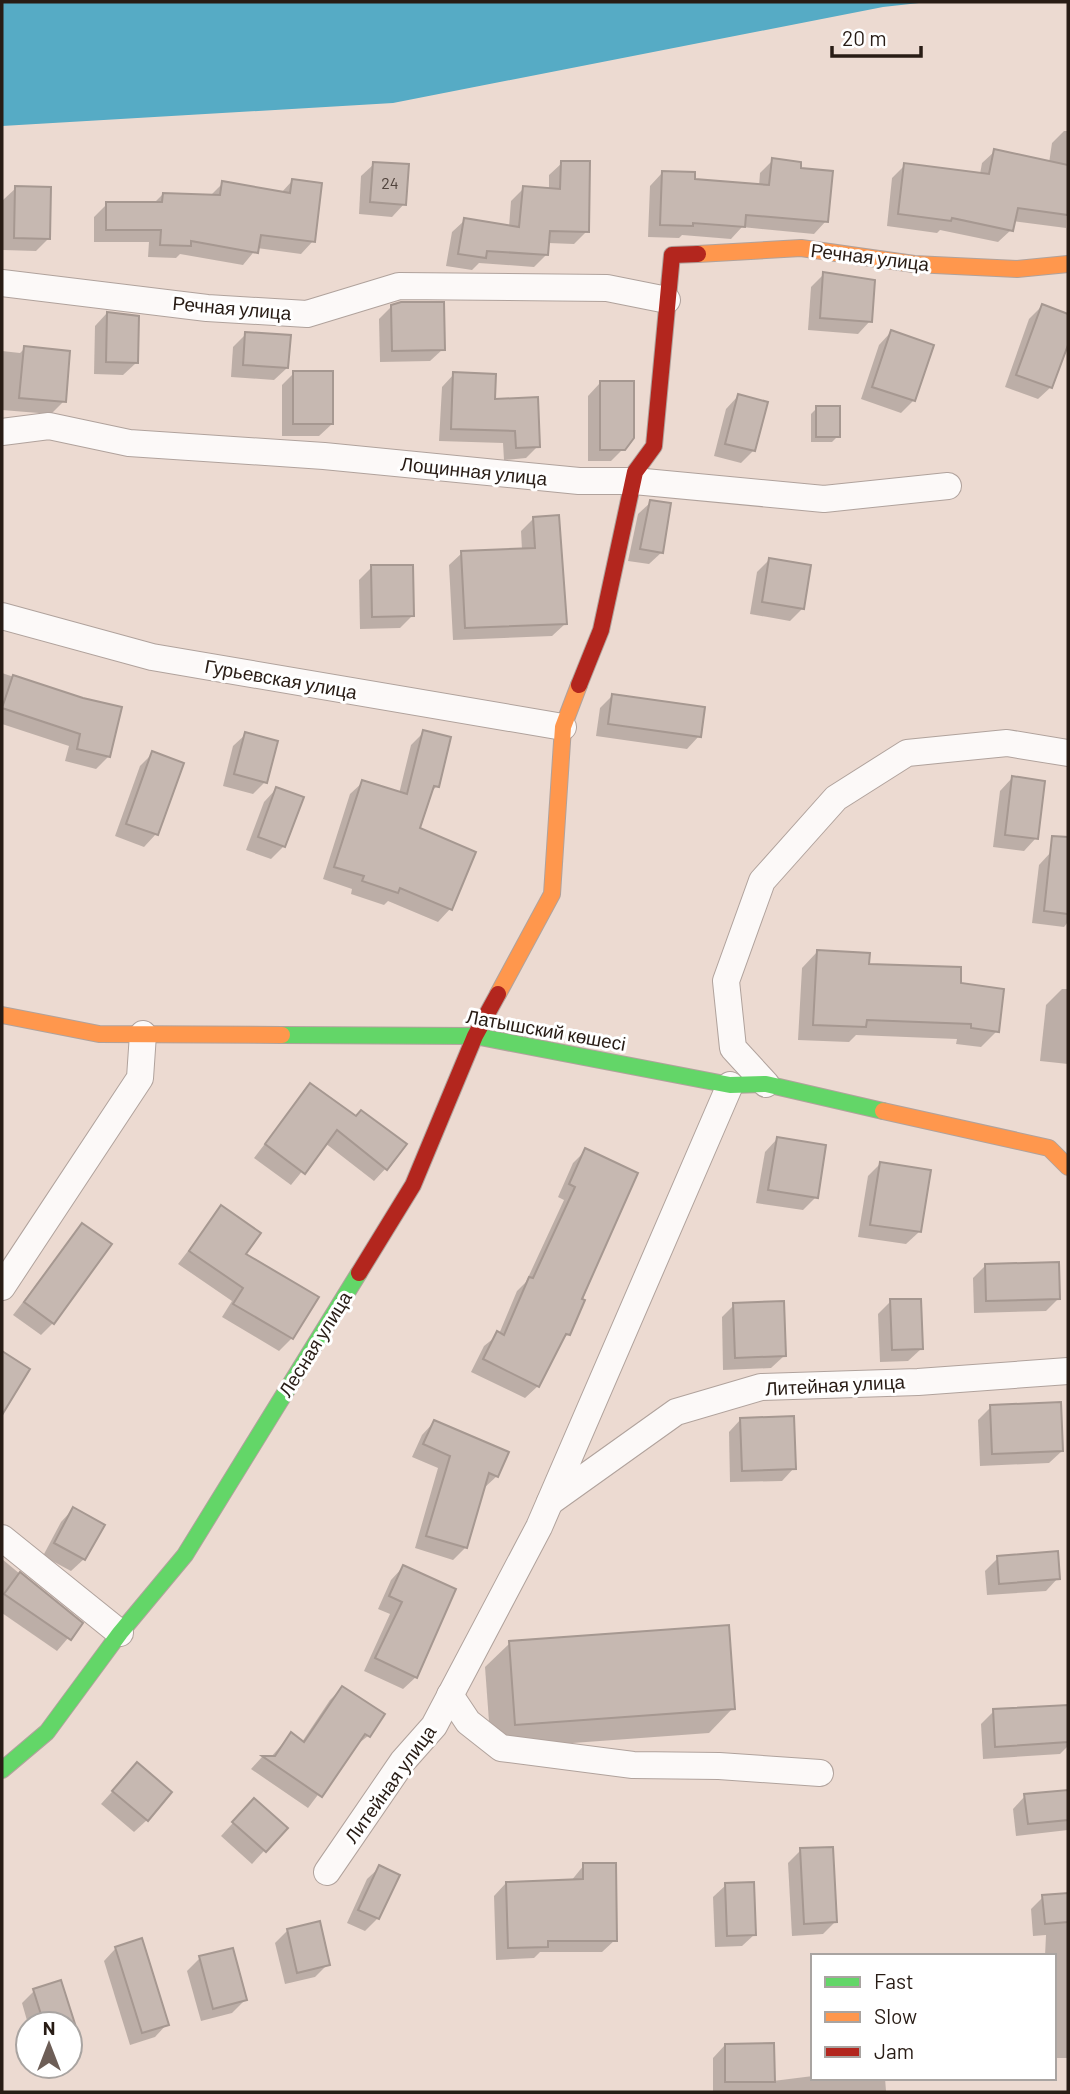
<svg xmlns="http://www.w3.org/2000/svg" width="1070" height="2094" viewBox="0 0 1070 2094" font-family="Barlow,sans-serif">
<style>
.water{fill:#56abc5}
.shadow{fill:#0003}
.building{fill:#c6b8b1;stroke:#a69891;stroke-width:2}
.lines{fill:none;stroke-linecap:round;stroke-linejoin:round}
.street-casing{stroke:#b0a29c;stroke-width:28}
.fast-casing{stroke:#b0a29c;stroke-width:18}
.slow-casing{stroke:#b0a29c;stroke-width:18}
.jam-casing{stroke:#b0a29c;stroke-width:18}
.street{stroke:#fcf9f8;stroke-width:26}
.fast{stroke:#63d668;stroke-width:16}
.slow{stroke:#ff974d;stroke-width:16}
.jam{stroke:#b3261e;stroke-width:16}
.labels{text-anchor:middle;stroke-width:6;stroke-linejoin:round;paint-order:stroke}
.number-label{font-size:16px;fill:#50433c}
.street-label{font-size:19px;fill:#281c15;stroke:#fff}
</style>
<rect width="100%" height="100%" fill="#ecdad1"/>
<path class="water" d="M2 2H928L883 7 393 103 2 126Z"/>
<g class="shadow">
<path d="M1064 131H1068L1066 228 1013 221 1011 230 998 242 940 230 937 233 887 226 892 178 905 165 980 174 982 163 995 151 1049 163 1052 143Z"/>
<path d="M773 160 799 169 826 221 814 234 742 227 731 239 682 235 679 238 648 237 650 186 662 173 693 181 759 186 760 173Z"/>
<path d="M562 163 587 231 574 244 548 243 546 255 534 267 479 263 472 270 446 266 452 232 465 220 509 227 511 201 524 188 549 190V175Z"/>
<path d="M374 164 404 204 392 217 359 214 361 176Z"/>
<path d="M292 181 313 241 301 254 257 248 243 265 180 254 176 258 148 257 149 242H94V217L107 204H153L163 194 210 196 223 183 281 193Z"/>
<path d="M16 188 49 238 36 251 3 250V200Z"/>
<path d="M824 274 870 321 858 334 808 330 811 287Z"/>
<path d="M392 306 443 349 430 361 380 362 379 319Z"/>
<path d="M1042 306 1068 316V339L1051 387 1038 399 1005 387 1029 319Z"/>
<path d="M107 313 136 363 123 375 94 374 95 326Z"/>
<path d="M891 332 914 400 901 413 861 399 879 345Z"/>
<path d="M246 334 287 368 274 380 231 377 233 347Z"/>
<path d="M25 348 64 401 51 414 2 410V351L20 353Z"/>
<path d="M294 373 332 424 319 436H282V385Z"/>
<path d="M454 374 494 401 538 446 526 458 504 460 503 443 439 441 442 387Z"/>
<path d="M600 383 624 448 611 461H588V396Z"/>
<path d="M738 396 754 450 741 463 714 456 726 409Z"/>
<path d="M817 408 838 436 832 442H811V414Z"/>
<path d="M651 502 662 552 649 564 628 561 638 514Z"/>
<path d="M533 519 565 624 552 636 453 640 449 565 462 553 522 550 521 531Z"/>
<path d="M769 560 803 608 790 621 750 614 757 572Z"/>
<path d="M372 567 412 616 400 628 360 629 359 580Z"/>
<path d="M2 673 82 700 109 756 96 769 65 761 69 746 2 724Z"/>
<path d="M612 696 699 736 687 749 596 736 600 708Z"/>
<path d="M424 732 437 786 429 794 418 829 450 909 438 922 388 901 384 905 351 894 352 889 323 879 350 794 363 782 399 794 411 745Z"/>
<path d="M246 734 265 782 253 794 223 786 233 746Z"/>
<path d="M153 753 181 764 156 834 144 847 115 836 140 766Z"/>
<path d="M1012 778 1036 838 1024 851 993 847 1000 791Z"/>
<path d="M276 789 284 846 271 859 246 850 264 802Z"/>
<path d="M1051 852 1068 854V922L1064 927 1032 923 1039 865Z"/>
<path d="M817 952 959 985 997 1031 981 1047 956 1044 957 1039 856 1035 849 1042 798 1040 802 968Z"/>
<path d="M1062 989H1068V1064L1040 1061 1046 1005Z"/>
<path d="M310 1085 356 1118 386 1168 374 1181 325 1143 291 1185 254 1158Z"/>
<path d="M777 1139 816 1197 803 1210 756 1203 765 1152Z"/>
<path d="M586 1150 636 1173 568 1334 560 1342 538 1386 525 1398 471 1372 484 1346 499 1334 517 1291 526 1282 564 1200 558 1197 573 1163Z"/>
<path d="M880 1164 919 1232 906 1244 858 1237 868 1176Z"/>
<path d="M222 1207 244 1254 292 1338 279 1351 222 1317 232 1301 178 1264Z"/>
<path d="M82 1225 53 1323 41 1335 13 1315Z"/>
<path d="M986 1265 1058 1299 1046 1311 974 1313 973 1278Z"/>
<path d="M891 1301 921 1349 908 1361 880 1362 878 1314Z"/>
<path d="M734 1305 784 1356 771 1368 723 1370 722 1317Z"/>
<path d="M991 1407 1062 1451 1049 1463 980 1466 978 1420Z"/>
<path d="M741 1419 794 1468 782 1481 730 1482 729 1432Z"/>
<path d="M434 1422 497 1476 484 1488 466 1547 453 1560 415 1548 438 1468 412 1457 422 1435Z"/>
<path d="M73 1509 84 1559 71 1571 43 1556 61 1522Z"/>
<path d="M998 1558 1058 1578 1046 1591 987 1595 985 1571Z"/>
<path d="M2 1559 80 1624 57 1651 2 1613Z"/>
<path d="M403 1567 416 1677 403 1689 364 1671 390 1614 378 1609 391 1580Z"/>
<path d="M510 1643 733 1708 709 1733 491 1749 485 1667Z"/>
<path d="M342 1688 368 1736 354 1747 308 1808 251 1769 262 1757H271L291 1734 302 1742 330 1700Z"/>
<path d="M1068 1707V1746L1060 1754 983 1759 981 1724 994 1711Z"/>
<path d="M137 1764 147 1820 134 1832 101 1804Z"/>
<path d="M1068 1792V1830L1016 1836 1013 1809 1025 1796Z"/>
<path d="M242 1813 285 1828 252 1864 221 1836Z"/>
<path d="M801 1850 835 1922 823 1934 792 1936 788 1863Z"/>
<path d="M584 1865 615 1940 602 1952H540L534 1958 496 1960 494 1896 506 1883 571 1881Z"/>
<path d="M380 1867 378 1918 365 1931 347 1923 367 1879Z"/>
<path d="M726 1885 755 1934 742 1946 715 1947 713 1897Z"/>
<path d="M1068 1894V2058H1054V1956H1045L1046 1935 1033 1936 1031 1909 1043 1897Z"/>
<path d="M287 1931 328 1964 315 1977 285 1984 275 1943Z"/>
<path d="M116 1948 167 2024 155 2037 130 2045 104 1961Z"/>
<path d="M200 1958 245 2000 232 2013 201 2021 187 1971Z"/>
<path d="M60 1982 80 2047 70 2058V2024H28L22 2003 34 1991Z"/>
<path d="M725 2045 773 2081 813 2076 885 2078 886 2091 713 2092V2058Z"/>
</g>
<g class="building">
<path d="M994 149 1068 165V215L1018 208 1013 231 952 218 951 221 898 214 904 163 989 174Z"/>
<path d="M772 158 801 162V168L833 171 828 222 746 215 745 227 693 223V226L660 225 662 171 695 172V179L769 185Z"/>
<path d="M561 161H590L589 232 550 231 548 255 487 251 486 258 458 254 464 218 519 227 523 186 560 189Z"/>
<path d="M373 162 409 164 406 205 370 202Z"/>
<path d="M292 179 322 183 315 242 261 235 258 253 191 241V246L160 245 161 230H106V202H162L163 193 220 195 222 181 290 193Z"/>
<path d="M15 186 51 187 50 239 14 238Z"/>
<path d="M823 272 875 280 872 322 820 318Z"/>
<path d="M401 302H444L445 350 392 351 391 305Z"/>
<path d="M1042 304 1068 314V345L1052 388 1016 375Z"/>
<path d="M107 312 139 316 138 363 106 362Z"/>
<path d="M891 330 934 345 915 401 872 387Z"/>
<path d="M245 332 291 335 288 368 243 365Z"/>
<path d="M24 346 70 351 66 402 19 398Z"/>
<rect x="293" y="371" width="40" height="53"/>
<path d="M453 372 496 374 495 399 538 397 540 447 516 448 515 431 451 429Z"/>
<path d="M600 381H634V438L625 450H600Z"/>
<path d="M738 394 768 402 755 451 725 444Z"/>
<rect x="816" y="406" width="24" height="31"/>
<path d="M650 500 671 503 663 553 640 549Z"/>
<path d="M559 515 567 624 465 628 461 551 535 548 533 517Z"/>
<path d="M769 558 811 565 804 609 762 602Z"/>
<path d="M371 565H413L414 616 372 617Z"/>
<path d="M13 675 83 698 122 707 110 757 77 749 80 734 2 708Z"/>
<path d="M612 694 705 707 701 737 608 724Z"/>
<path d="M423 730 451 737 439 787 434 786 420 828 476 852 452 910 400 888 398 893 362 881 364 876 334 867 362 780 407 794Z"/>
<path d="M245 732 278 741 267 783 234 774Z"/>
<path d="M152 751 184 763 158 835 126 824Z"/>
<path d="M1012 776 1045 781 1038 839 1005 835Z"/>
<path d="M276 787 304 797 285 847 258 837Z"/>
<path d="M1052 836 1068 837V914L1044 911Z"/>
<path d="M817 950 870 953 869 964 961 967V983L1004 989 999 1032 971 1028V1024L867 1020 866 1027 813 1025Z"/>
<path d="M310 1083 356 1116 361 1110 407 1144 387 1170 337 1130 305 1174 265 1144Z"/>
<path d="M777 1137 826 1145 818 1198 768 1190Z"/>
<path d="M585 1148 638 1173 582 1299 585 1300 570 1335 566 1334 539 1387 483 1359 497 1331 504 1335 529 1277 533 1278 575 1187 569 1184Z"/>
<path d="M880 1162 931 1170 921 1232 870 1225Z"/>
<path d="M221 1205 261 1233 246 1254 319 1297 293 1339 233 1304 243 1288 189 1251Z"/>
<path d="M82 1223 112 1244 54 1324 24 1302Z"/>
<path d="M1059 1262 1060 1299 986 1301 985 1264Z"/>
<path d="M890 1299H921L923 1349 892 1350Z"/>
<path d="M784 1301 786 1356 735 1358 733 1303Z"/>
<path d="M2 1351 30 1369 2 1415Z"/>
<path d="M1061 1402 1063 1451 992 1454 990 1405Z"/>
<path d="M794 1416 796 1469 742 1471 740 1418Z"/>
<path d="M434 1420 509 1452 498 1477 489 1473 467 1548 426 1536 450 1456 423 1444Z"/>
<path d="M73 1507 105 1525 85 1560 54 1543Z"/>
<path d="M1058 1551 1060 1579 999 1584 997 1556Z"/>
<path d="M403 1565 456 1589 417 1678 375 1658 402 1602 389 1596Z"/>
<path d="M20 1572 83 1623 71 1640 4 1594Z"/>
<path d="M729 1625 735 1709 515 1725 509 1641Z"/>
<path d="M342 1686 385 1714 370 1737 365 1734 322 1797 262 1756H275L291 1732 304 1742Z"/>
<path d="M1068 1705V1742L995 1747 993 1709Z"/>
<path d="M137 1762 172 1792 148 1821 112 1791Z"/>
<path d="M1068 1790V1820L1028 1824 1024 1794Z"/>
<path d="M254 1798 288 1828 266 1852 232 1822Z"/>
<path d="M833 1847 837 1922 804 1924 800 1848Z"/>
<path d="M583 1863H616L617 1941H548V1947L508 1948 506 1882 583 1879Z"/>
<path d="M379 1865 400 1875 379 1919 358 1910Z"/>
<path d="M754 1882 756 1935 727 1936 725 1883Z"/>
<path d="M1068 1893V1922L1045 1924 1042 1895Z"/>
<path d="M320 1921 330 1965 297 1973 287 1929Z"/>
<path d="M142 1938 169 2025 142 2033 115 1947Z"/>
<path d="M233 1948 247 2000 213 2009 199 1956Z"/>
<path d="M61 1980 75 2024H44L33 1989Z"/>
<path d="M774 2043 775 2082H725V2044Z"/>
</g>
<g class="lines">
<defs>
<g id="street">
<path d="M2 283 207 308 307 314 399 286 607 288 667 300"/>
<path d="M2 432 49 426 129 443 324 456 579 481H634L824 499 948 486"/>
<path d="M2 616 152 657 563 727"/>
<path d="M766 1084 733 1048 726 981 762 881 836 798 907 753 1007 743 1068 753"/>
<path d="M2 1287 140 1078 143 1034"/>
<path d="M550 1502 676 1412 761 1387 918 1382 1068 1371"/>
<path d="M2 1538 120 1633"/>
<path d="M450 1695 468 1722 501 1748 633 1765 719 1766 820 1773"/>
<path d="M327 1872 403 1761 434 1726 539 1527 730 1085"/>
</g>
<g id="fast">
<path d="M282 1035 475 1036 730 1085 766 1084 883 1111"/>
<path d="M2 1770 47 1732 120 1633 185 1555 359 1273"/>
</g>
<g id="slow">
<path d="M698 254 801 248 914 264 1017 269 1068 264"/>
<path d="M498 994 552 894 563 727 579 685"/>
<path d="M2 1015 99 1034 282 1035"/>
<path d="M883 1111 1049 1148 1068 1167"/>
</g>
<g id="jam">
<path d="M579 685 601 630 635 472 654 446 672 255 698 254"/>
<path d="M359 1273 413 1185 475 1036 498 994"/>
</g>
</defs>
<use href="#street" class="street-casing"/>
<use href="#fast" class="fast-casing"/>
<use href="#slow" class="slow-casing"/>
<use href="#jam" class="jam-casing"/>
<use href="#street" class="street"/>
<use href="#fast" class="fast"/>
<use href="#slow" class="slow"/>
<use href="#jam" class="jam"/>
</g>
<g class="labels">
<g class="number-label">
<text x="390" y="189">24</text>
</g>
<g class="street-label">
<text transform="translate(870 257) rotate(7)" y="7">Речная улица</text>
<text transform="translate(232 308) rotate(5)" y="7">Речная улица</text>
<text transform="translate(474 471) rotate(6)" y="7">Лощинная улица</text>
<text transform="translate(281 679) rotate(10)" y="7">Гурьевская улица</text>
<text transform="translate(546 1030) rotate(10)" y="7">Латышский көшесі</text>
<text transform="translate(315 1344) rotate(-58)" y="7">Лесная улица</text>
<text transform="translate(835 1385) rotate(-3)" y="7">Литейная улица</text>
<text transform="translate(390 1784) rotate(-54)" y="7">Литейная улица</text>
</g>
</g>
<rect width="1070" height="2094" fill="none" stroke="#281c15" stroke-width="7"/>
<rect x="811" y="1954" width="245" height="126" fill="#ffffff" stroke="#a9a4a1" stroke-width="2"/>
<rect x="825" y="1977" width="35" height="10" fill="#63d668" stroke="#a9a4a1" stroke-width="2"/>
<text x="874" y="1989" font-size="21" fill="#281c15">Fast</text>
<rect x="825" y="2012" width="35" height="10" fill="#ff974d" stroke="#a9a4a1" stroke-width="2"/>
<text x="874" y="2024" font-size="21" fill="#281c15">Slow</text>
<rect x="825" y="2047" width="35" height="10" fill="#b3261e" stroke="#a9a4a1" stroke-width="2"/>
<text x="874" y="2059" font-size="21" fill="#281c15">Jam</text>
<g transform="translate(49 2045)"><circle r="33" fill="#ffffff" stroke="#a9a4a1" stroke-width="2"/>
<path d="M0-5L12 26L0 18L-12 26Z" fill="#6d5e57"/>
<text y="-10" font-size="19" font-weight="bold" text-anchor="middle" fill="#281c15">N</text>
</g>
<path d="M832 46v10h89v-10" fill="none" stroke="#281c15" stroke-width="3.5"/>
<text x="842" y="46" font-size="21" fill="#281c15" stroke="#ffffff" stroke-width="5" paint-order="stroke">20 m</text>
</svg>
